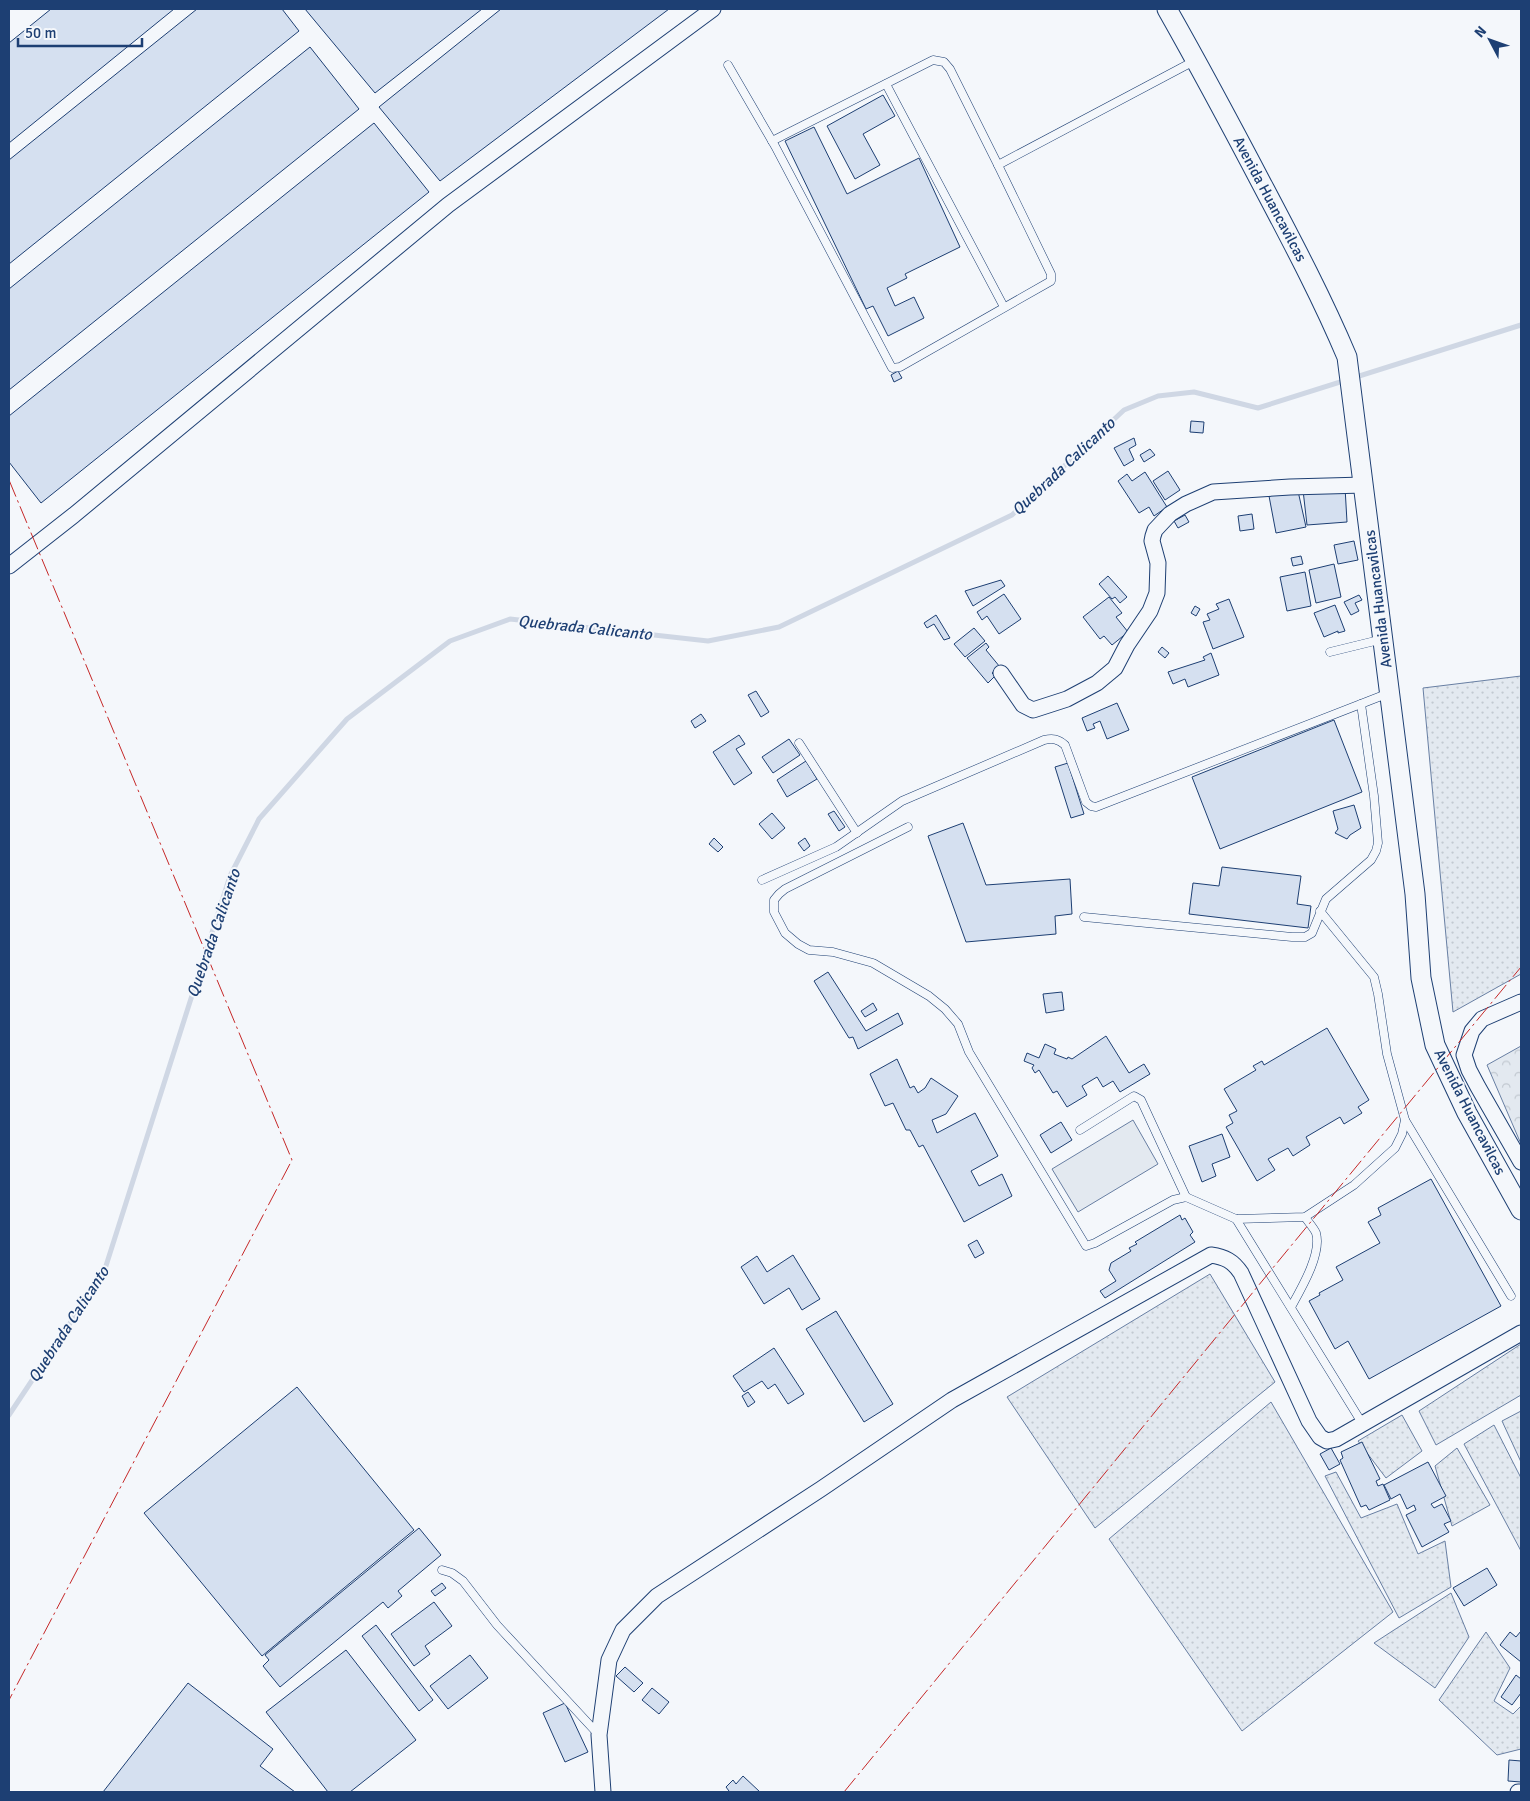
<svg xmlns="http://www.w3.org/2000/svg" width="1530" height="1801" viewBox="0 0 1530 1801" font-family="Signika,sans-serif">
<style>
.grass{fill:url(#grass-dots);stroke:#687fa3}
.forest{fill:url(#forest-crowns);stroke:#687fa3}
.garden{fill:#e3e9f0;stroke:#687fa3}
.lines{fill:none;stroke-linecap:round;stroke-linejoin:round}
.stream{stroke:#cfd7e4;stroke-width:5}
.building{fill:#d5e0f0;stroke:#1d3f73}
.service-casing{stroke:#1d3f73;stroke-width:9}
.minor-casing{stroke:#1d3f73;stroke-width:17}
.tertiary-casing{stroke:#1d3f73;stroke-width:21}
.service{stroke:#f4f7fb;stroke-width:8}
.minor{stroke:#f4f7fb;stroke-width:15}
.tertiary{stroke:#f4f7fb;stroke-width:19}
.power{stroke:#c62828;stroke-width:1;stroke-dasharray:18 4 2.5 4;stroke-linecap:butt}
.labels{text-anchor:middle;stroke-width:4;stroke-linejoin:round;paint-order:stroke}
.street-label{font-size:15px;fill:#1d3f73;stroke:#f4f7fb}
.water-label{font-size:16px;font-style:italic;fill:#1d3f73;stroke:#f4f7fb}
</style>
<defs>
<pattern id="grass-dots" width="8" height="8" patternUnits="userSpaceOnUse" patternTransform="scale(1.25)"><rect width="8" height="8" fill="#e3e9f0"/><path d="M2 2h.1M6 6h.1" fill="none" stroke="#c2c9d1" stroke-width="1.8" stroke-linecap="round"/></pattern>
<pattern id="forest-crowns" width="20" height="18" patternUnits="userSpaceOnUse" patternTransform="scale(1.25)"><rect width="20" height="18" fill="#e3e9f0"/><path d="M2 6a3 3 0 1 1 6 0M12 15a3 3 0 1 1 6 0" fill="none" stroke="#c2c9d1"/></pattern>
</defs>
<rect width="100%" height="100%" fill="#f4f7fb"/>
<g class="grass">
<path d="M1521 676V974L1453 1012 1423 688Z"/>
<path d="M1210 1274 1275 1382 1095 1528 1007 1397Z"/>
<path d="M1521 1344V1395L1436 1445 1419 1411Z"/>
<path d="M1271 1402 1393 1612 1242 1731 1109 1539Z"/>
<path d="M1521 1411V1462L1502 1421Z"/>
<path d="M1402 1415 1422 1451 1386 1478 1358 1441Z"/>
<path d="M1494 1425 1521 1478V1551L1464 1444Z"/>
<path d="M1457 1448 1490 1505 1452 1526 1435 1466Z"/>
<path d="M1336 1472 1361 1518 1397 1504 1418 1554 1445 1541 1451 1587 1399 1618 1325 1476Z"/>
<path d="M1451 1593 1469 1637 1435 1688 1374 1643Z"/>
<path d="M1486 1632 1510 1668 1494 1701 1513 1714 1521 1706V1749L1497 1755 1439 1700Z"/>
</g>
<path class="forest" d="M1521 1046V1144L1487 1065Z"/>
<path class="garden" d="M1133 1120 1158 1164 1078 1212 1052 1169Z"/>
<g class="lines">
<path class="stream" d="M9 1415 104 1272 230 876 259 819 347 719 450 641 510 619 708 641 779 627 1012 515 1124 410 1158 396 1194 392 1258 408 1521 325"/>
</g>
<g class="building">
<path d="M51 9H174L9 143V43Z"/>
<path d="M197 9H282L299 31 9 264V160Z"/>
<path d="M305 9H482L375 93Z"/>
<path d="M501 9H669L440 181 379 107Z"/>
<path d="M310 47 359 109 9 390V289Z"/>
<path d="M883 95 895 116 863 134 880 165 855 179 827 126Z"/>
<path d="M374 123 429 192 41 503 9 462V416Z"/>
<path d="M814 127 847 194 919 158 960 247 905 274 907 278 887 288 895 306 914 297 924 318 888 336 873 306 866 309 785 141Z"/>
<path d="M898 371 902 378 894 382 891 375Z"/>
<path d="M1191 421 1204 422 1203 433 1190 432Z"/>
<path d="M1134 438 1136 445 1129 449 1134 460 1124 466 1114 448Z"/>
<path d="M1150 449 1155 455 1144 462 1140 455Z"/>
<path d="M1168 471 1180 490 1165 500 1153 481Z"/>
<path d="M1145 472 1167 507 1154 516 1149 507 1139 513 1118 481 1127 474 1132 481Z"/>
<path d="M1345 487 1347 522 1307 525 1303 490Z"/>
<path d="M1298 491 1306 527 1276 533 1269 496Z"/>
<path d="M1252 514 1254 529 1240 531 1238 516Z"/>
<path d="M1185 515 1189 522 1178 528 1174 521Z"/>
<path d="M1354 541 1358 560 1338 564 1334 545Z"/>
<path d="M1301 556 1303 564 1293 566 1291 558Z"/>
<path d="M1334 564 1341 597 1316 603 1309 570Z"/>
<path d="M1305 572 1311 606 1287 611 1280 577Z"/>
<path d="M1108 576 1127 597 1120 603 1115 597 1112 599 1099 584Z"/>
<path d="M1001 580 1005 586 973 606 965 591Z"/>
<path d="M1004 594 1021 619 999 634 987 616 982 620 977 612Z"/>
<path d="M1359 595 1362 600 1355 603 1359 611 1351 615 1344 602Z"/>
<path d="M1109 597 1122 613 1116 617 1128 632 1112 645 1104 636 1100 639 1083 617Z"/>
<path d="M1229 599 1244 637 1213 649 1203 622 1210 620 1207 614 1219 609 1216 604Z"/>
<path d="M1335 605 1345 631 1338 633V631L1324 637 1314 613Z"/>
<path d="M1195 606 1200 609 1196 616 1191 613Z"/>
<path d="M936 615 950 638 944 640 934 624 927 628 924 623Z"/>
<path d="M974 628 985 641 965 657 954 644Z"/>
<path d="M986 643 989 647 986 650 1000 667 992 673 995 676 988 683 967 658Z"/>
<path d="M1162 647 1169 653 1165 658 1158 652Z"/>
<path d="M1211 653 1219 675 1188 687 1185 679 1173 684 1168 672 1205 660 1203 657Z"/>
<path d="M756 691 769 712 761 717 748 695Z"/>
<path d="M1117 703 1129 730 1107 739 1100 721 1093 724 1095 728 1087 731 1082 718Z"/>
<path d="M701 714 706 721 695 728 691 721Z"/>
<path d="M1334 720 1362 792 1220 849 1192 777Z"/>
<path d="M739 735 745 744 736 749 752 773 734 785 713 752Z"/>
<path d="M789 739 800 755 773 773 762 757Z"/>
<path d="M806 761 817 779 787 797 777 780Z"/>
<path d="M1068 763 1084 814 1071 818 1055 767Z"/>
<path d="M1354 805 1361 828 1350 835 1347 839 1335 833 1338 829 1333 811Z"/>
<path d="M834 811 845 827 839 831 828 814Z"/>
<path d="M772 813 785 828 772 839 759 824Z"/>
<path d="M963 823 986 885 1070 879 1072 914 1055 916 1056 934 966 942 928 836Z"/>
<path d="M714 838 723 847 718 852 709 844Z"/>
<path d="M805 838 810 846 804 851 798 843Z"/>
<path d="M1222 867 1301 876 1297 904 1311 906 1308 928 1189 914 1193 883 1219 886Z"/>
<path d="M828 972 866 1031 898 1013 903 1024 858 1049 853 1037 849 1038 814 981Z"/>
<path d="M1062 992 1064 1010 1046 1013 1043 994Z"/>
<path d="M873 1003 877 1010 865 1017 861 1011Z"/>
<path d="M1327 1028 1369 1100 1358 1107 1362 1113 1344 1124 1340 1117 1306 1137 1310 1145 1293 1156 1288 1148 1268 1159 1275 1170 1257 1181 1226 1127 1233 1123 1229 1115 1237 1111 1224 1089 1256 1070 1253 1066 1262 1061 1264 1065Z"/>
<path d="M1106 1036 1129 1073 1144 1064 1150 1074 1120 1092 1113 1081 1103 1087 1097 1077 1082 1086 1087 1095 1067 1107 1057 1091 1053 1093 1039 1070 1035 1073 1032 1068 1034 1065 1024 1061 1027 1053 1039 1058 1045 1044 1056 1049 1054 1054 1067 1059 1068 1057 1072 1059Z"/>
<path d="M897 1059 910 1088 914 1086 918 1093 925 1088 931 1078 958 1096 946 1114 932 1120 937 1133 975 1113 998 1156 971 1171 979 1186 1002 1174 1012 1196 964 1222 923 1145 919 1147 910 1130H906L893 1103 885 1106 870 1074Z"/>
<path d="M1061 1122 1072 1140 1051 1153 1040 1135Z"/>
<path d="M1222 1134 1230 1157 1212 1164 1216 1176 1202 1182 1189 1146Z"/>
<path d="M1431 1179 1501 1306 1369 1379 1348 1341 1335 1349 1309 1301 1320 1295 1319 1293 1343 1280 1336 1267 1380 1243 1368 1222 1381 1215 1378 1208Z"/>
<path d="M1180 1215 1182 1220 1185 1218 1193 1232 1190 1235 1195 1242 1105 1298 1100 1291 1116 1281 1109 1270 1111 1263 1131 1251 1129 1248 1137 1244 1135 1242Z"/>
<path d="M977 1240 984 1253 975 1258 968 1245Z"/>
<path d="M793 1255 820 1299 802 1310 789 1288 764 1304 741 1267 757 1256 767 1272Z"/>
<path d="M836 1311 893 1404 864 1422 806 1329Z"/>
<path d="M774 1348 804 1394 788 1404 775 1384 768 1389 762 1381 744 1392 733 1376Z"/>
<path d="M297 1387 414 1530 262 1656 144 1513Z"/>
<path d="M748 1392 755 1402 748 1407 742 1396Z"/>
<path d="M1362 1442 1380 1479 1376 1481 1378 1486 1383 1484 1390 1500 1369 1510 1366 1505 1361 1507 1340 1460 1343 1458 1341 1452Z"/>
<path d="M1331 1448 1340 1464 1329 1470 1320 1454Z"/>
<path d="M1428 1462 1446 1496 1431 1504 1434 1508 1442 1504 1451 1521 1444 1524 1449 1532 1422 1547 1406 1515 1416 1510 1414 1505 1407 1509 1400 1494 1391 1499 1384 1485Z"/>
<path d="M419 1528 441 1555 398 1591 402 1596 388 1608 383 1602 280 1687 263 1666 269 1660 265 1655Z"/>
<path d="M1487 1568 1497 1585 1464 1606 1453 1588Z"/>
<path d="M442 1583 446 1588 435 1596 431 1591Z"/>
<path d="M434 1602 452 1626 425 1646 430 1654 414 1666 391 1634Z"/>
<path d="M376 1625 433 1700 419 1711 362 1636Z"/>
<path d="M1521 1631V1662L1500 1645 1510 1632 1516 1637Z"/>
<path d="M346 1650 416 1740 350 1792H328L266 1712Z"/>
<path d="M470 1655 488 1678 448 1709 430 1686Z"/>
<path d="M625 1667 643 1683 634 1692 616 1676Z"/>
<path d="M1516 1675 1521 1679V1693L1512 1705 1501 1697Z"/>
<path d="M188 1683 273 1749 260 1766 295 1792H103Z"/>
<path d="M652 1688 669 1702 659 1714 642 1700Z"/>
<path d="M565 1703 588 1752 565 1762 543 1713Z"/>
<path d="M1509 1760 1521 1761V1782L1508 1781Z"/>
<path d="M743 1776 760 1792H728L729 1791 726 1787 733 1780 736 1784Z"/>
</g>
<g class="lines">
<defs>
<g id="service">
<path d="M728 65 775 146 892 368 900 367 1051 281V274L998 165 1196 60"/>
<path d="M886 84 1004 307"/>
<path d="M772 141 933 60 944 62 950 69 998 165"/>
<path d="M1330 652 1383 639"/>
<path d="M799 743 857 833"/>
<path d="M908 827 785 889 779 894 774 900V912L785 933 798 944 809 950 833 952 873 963 929 996 945 1009 958 1024 969 1052 1086 1246 1095 1243 1173 1200 1186 1197 1236 1219 1305 1217 1354 1185 1395 1148 1402 1134 1405 1120 1387 1054 1378 994 1374 977 1320 911"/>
<path d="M762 880 836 847 902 801 1044 740C1053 738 1058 739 1065 745L1086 802 1091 806 1096 807 1389 693"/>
<path d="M1084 917 1292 937H1305L1312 933 1326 899 1371 860 1376 851 1378 843 1374 796 1361 704"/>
<path d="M1405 1120 1511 1296"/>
<path d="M1080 1130 1134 1096 1141 1100 1186 1197"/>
<path d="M1236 1219 1362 1423"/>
<path d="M1291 1307C1301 1289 1322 1254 1316 1233 1314 1228 1308 1222 1305 1217"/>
<path d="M442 1570 452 1573 463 1581 497 1625 599 1735"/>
</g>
<g id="minor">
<path d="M9 566 74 515 448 205 713 9"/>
<path d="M1001 673 1023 705 1033 710 1067 699 1097 683 1115 668 1127 645 1150 611 1157 593 1158 563 1152 541 1153 536 1155 530 1170 514 1186 504 1213 492 1290 487 1364 485"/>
<path d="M1521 1002 1482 1019 1472 1031 1464 1055 1469 1070 1478 1087 1521 1162"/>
<path d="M603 1792 599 1735 609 1660 623 1630 657 1596 821 1489 952 1400 1211 1255C1225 1257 1233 1261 1241 1273L1309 1421 1320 1437 1327 1441 1336 1439 1521 1333"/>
<path d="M1518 1792H1521"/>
</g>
<path id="tertiary" d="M1167 9C1201 69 1233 129 1265 190 1294 245 1323 300 1347 357L1415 894 1421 978 1435 1045 1467 1113 1521 1210"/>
</defs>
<use href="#service" class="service-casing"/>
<use href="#minor" class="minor-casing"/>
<use href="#tertiary" class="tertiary-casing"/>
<use href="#service" class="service"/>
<use href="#minor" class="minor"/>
<use href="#tertiary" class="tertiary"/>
<g class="power">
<path d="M9 480 292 1160 9 1700"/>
<path d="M844 1792 1281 1258 1521 967"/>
</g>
</g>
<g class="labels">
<g class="street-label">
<text transform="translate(1270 199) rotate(62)" y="5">Avenida Huancavilcas</text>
<text transform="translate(1378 599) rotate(-97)" y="5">Avenida Huancavilcas</text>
<text transform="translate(1470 1112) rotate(63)" y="5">Avenida Huancavilcas</text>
</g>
<g class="water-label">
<text transform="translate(1063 466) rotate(-43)" y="6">Quebrada Calicanto</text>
<text transform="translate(585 627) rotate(6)" y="6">Quebrada Calicanto</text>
<text transform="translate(213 933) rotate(-71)" y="6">Quebrada Calicanto</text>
<text transform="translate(68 1324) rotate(-57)" y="6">Quebrada Calicanto</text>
</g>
</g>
<rect width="1530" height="1801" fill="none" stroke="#1d3f73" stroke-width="20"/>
<g transform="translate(1490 40) rotate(311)" stroke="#f4f7fb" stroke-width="4" paint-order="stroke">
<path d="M0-4L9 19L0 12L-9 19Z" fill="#1d3f73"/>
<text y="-8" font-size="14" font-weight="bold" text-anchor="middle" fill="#1d3f73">N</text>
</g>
<path d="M18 38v8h124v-8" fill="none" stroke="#1d3f73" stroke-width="2.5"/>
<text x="25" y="38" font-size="15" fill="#1d3f73" stroke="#f4f7fb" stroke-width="4" paint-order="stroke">50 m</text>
</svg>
